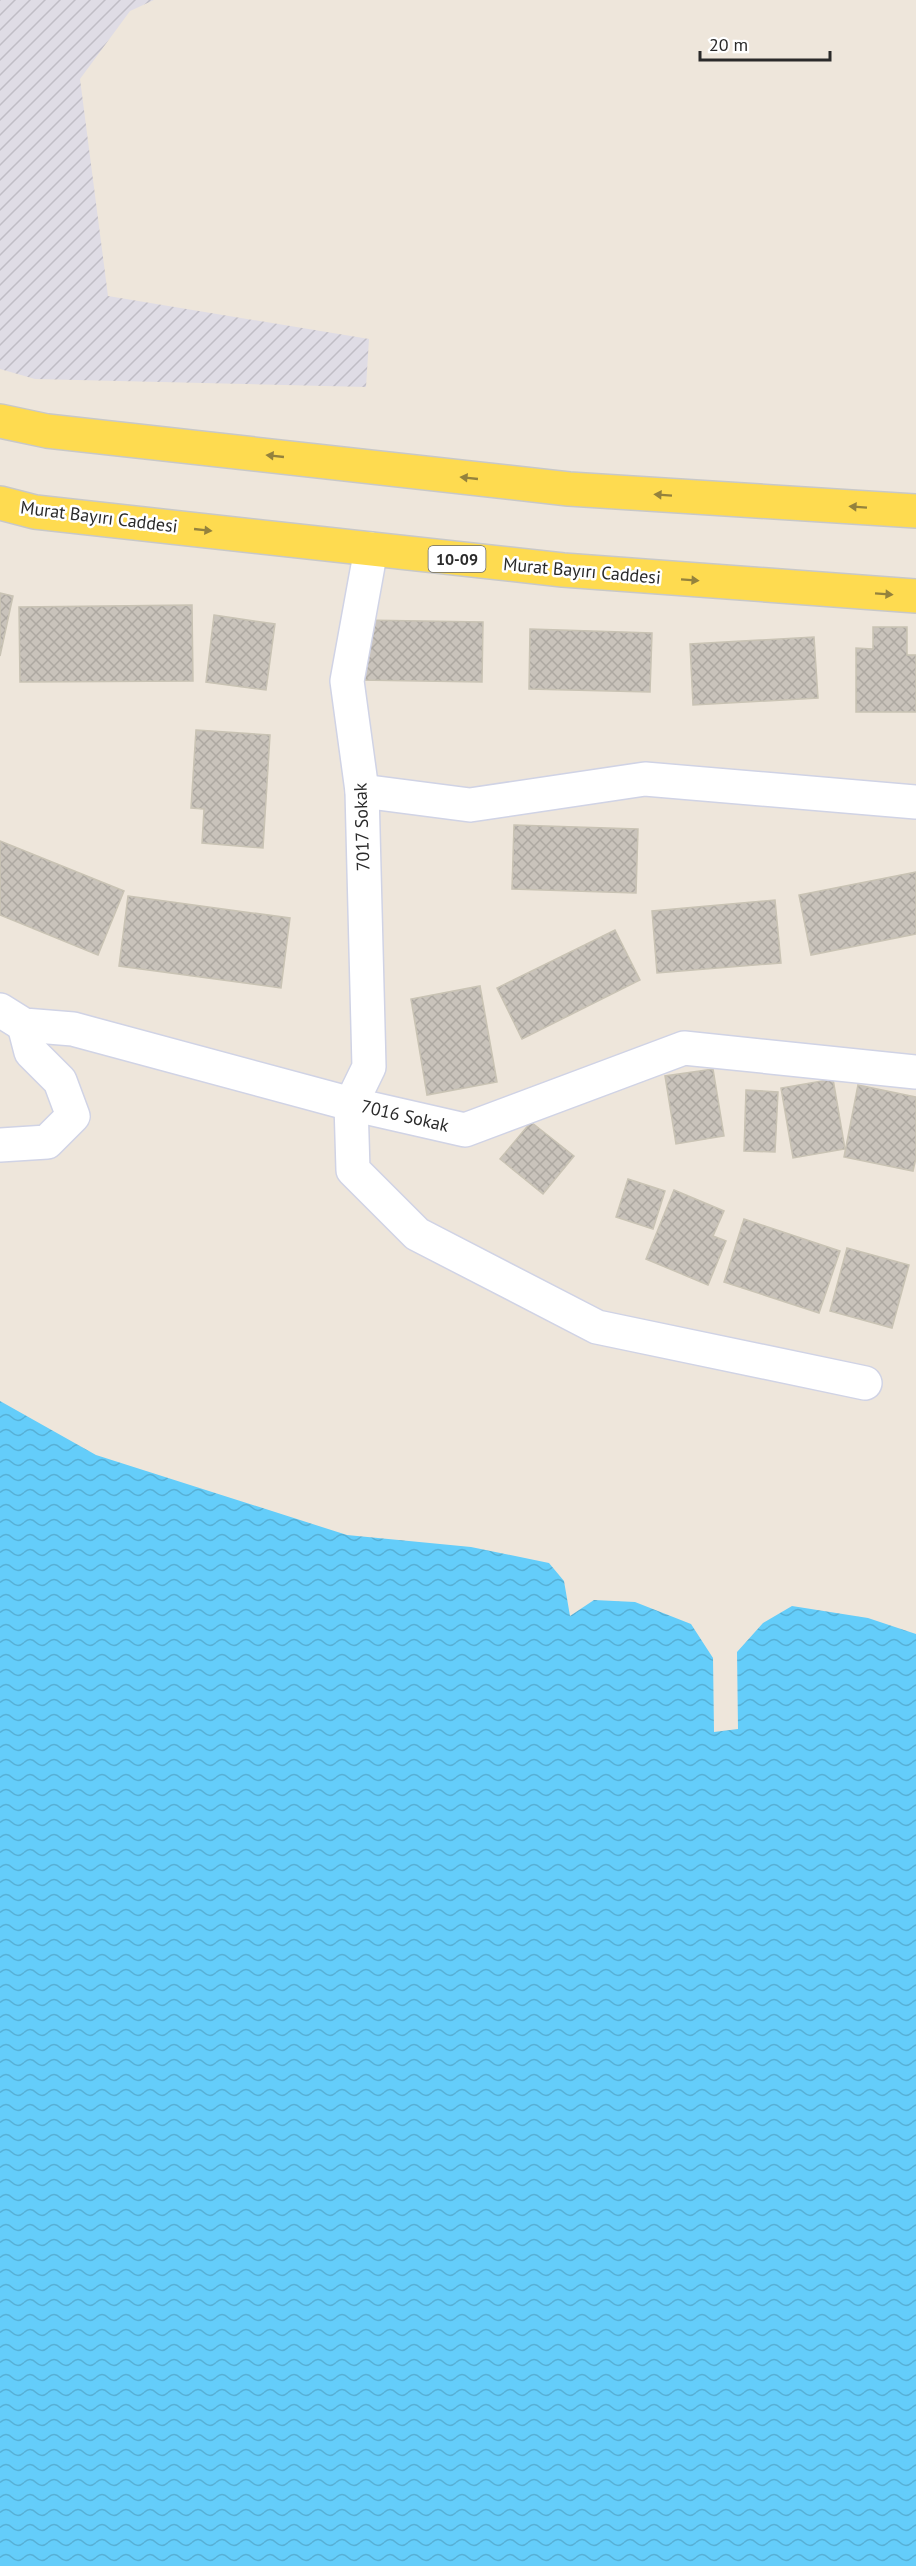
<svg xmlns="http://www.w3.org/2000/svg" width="916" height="2566" viewBox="0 0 916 2566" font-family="'PT Sans',sans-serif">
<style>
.industrial{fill:url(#industrial-furrows)}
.water{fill:url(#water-waves)}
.building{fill:url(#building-cross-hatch);stroke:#c9c3b4;stroke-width:1.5}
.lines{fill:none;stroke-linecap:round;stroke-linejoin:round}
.minor-casing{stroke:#d0d3e5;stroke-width:36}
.primary-casing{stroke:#c8c8c8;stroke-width:36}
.minor{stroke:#fff;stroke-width:33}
.primary{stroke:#fedb50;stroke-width:33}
.oneway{fill:#94823d}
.labels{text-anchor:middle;stroke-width:5;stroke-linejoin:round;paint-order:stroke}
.shield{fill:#fff;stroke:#6a6a6a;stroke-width:1.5}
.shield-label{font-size:16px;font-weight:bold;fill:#2a2a2a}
.street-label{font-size:18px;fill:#2a2a2a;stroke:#fff}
</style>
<defs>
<pattern id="industrial-furrows" width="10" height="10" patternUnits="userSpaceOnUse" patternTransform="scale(1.5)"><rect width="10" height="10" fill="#dfdce5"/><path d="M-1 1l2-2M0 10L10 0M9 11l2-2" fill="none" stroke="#c0bdc5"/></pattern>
<pattern id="water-waves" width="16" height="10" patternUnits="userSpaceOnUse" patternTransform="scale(1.5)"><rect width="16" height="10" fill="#64cdfa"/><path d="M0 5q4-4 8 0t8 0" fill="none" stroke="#57b0d6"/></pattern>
<pattern id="building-cross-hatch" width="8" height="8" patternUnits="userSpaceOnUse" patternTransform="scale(1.5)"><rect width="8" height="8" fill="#c9c3bb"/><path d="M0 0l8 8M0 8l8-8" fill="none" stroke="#ada8a1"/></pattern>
</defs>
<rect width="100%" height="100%" fill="#eee6db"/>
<path class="industrial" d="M0 0H154L130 11 80 79 108 296 369 339 366 387 35 379 0 369Z"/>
<path class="water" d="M0 1401 96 1455 347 1535 471 1547 549 1563 564 1581 570 1616 594 1600 635 1602 691 1624 713 1658 714 1732 738 1729 737 1652 763 1623 792 1606 868 1618 916 1634V2566H0Z"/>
<g class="building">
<path d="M0 593 13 596 0 656Z"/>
<path d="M192 605 193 681 20 682 19 607Z"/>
<path d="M214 615 275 624 266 690 206 682Z"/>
<path d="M360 620 483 622 482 682 359 680Z"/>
<path d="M873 627H907V655H916V712H856V648L873 649Z"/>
<path d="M530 629 652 633 650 692 529 689Z"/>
<path d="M814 637 818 698 693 705 690 644Z"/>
<path d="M196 730 270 735 263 848 202 843 204 809 191 808Z"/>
<path d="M514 825 638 829 636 893 512 889Z"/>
<path d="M0 841 124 891 98 955 0 915Z"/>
<path d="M916 872V934L811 955 799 895Z"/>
<path d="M128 896 290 918 281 988 119 966Z"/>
<path d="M775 900 781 963 657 973 652 911Z"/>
<path d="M615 930 640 980 522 1039 497 988Z"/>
<path d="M480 986 497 1082 427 1095 411 999Z"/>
<path d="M713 1069 724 1136 676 1144 665 1076Z"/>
<path d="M833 1079 845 1149 793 1158 781 1088Z"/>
<path d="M858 1085 916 1097V1158L913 1171 844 1157Z"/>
<path d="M746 1090 778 1092 775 1152 744 1151Z"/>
<path d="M531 1122 574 1156 543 1194 500 1159Z"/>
<path d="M628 1179 665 1191 653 1229 616 1217Z"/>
<path d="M674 1190 724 1211 713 1236 726 1241 708 1285 646 1259Z"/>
<path d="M744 1219 840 1251 819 1313 724 1282Z"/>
<path d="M847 1248 909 1265 892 1328 830 1311Z"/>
</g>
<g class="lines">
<defs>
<g id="minor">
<path d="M371 549 347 681 362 791 369 1067 351 1104 353 1170 417 1234 597 1327 865 1383"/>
<path d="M362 791 470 805 645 779 916 802"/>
<path d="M0 1010 24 1025 73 1029 351 1104 465 1130 684 1048 916 1072"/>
<path d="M0 1145 47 1142 73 1116 60 1081 31 1052 24 1025"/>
</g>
<g id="primary">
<path d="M0 421 47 431 569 489 916 511"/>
<path d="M0 503 35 512 563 570 916 596"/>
</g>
</defs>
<use href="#minor" class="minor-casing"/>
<use href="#primary" class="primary-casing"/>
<use href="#minor" class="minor"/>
<use href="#primary" class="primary"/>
</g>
<defs><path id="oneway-solid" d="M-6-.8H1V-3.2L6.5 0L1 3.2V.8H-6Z" transform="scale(1.5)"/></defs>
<g class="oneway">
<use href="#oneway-solid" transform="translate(275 456) rotate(-174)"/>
<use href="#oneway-solid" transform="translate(469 478) rotate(-174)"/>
<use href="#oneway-solid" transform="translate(663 495) rotate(-176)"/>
<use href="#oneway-solid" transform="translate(858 507) rotate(-176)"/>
<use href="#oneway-solid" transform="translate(203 530) rotate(6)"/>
<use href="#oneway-solid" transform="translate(690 580) rotate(4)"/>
<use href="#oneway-solid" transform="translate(884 594) rotate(4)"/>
</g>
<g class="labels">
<rect class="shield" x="428.5" y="546" width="57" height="26" rx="4.5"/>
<g class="shield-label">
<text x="457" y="565">10-09</text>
</g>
<g class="street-label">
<text transform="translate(99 517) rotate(7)" y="6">Murat Bayırı Caddesi</text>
<text transform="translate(582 571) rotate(5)" y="6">Murat Bayırı Caddesi</text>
<text transform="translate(362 827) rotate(-92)" y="6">7017 Sokak</text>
<text transform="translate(405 1116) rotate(13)" y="6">7016 Sokak</text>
</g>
</g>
<path d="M700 51v9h130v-9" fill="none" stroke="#2a2a2a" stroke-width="3"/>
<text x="709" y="51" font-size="18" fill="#2a2a2a" stroke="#ffffff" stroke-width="4.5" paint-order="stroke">20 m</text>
</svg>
